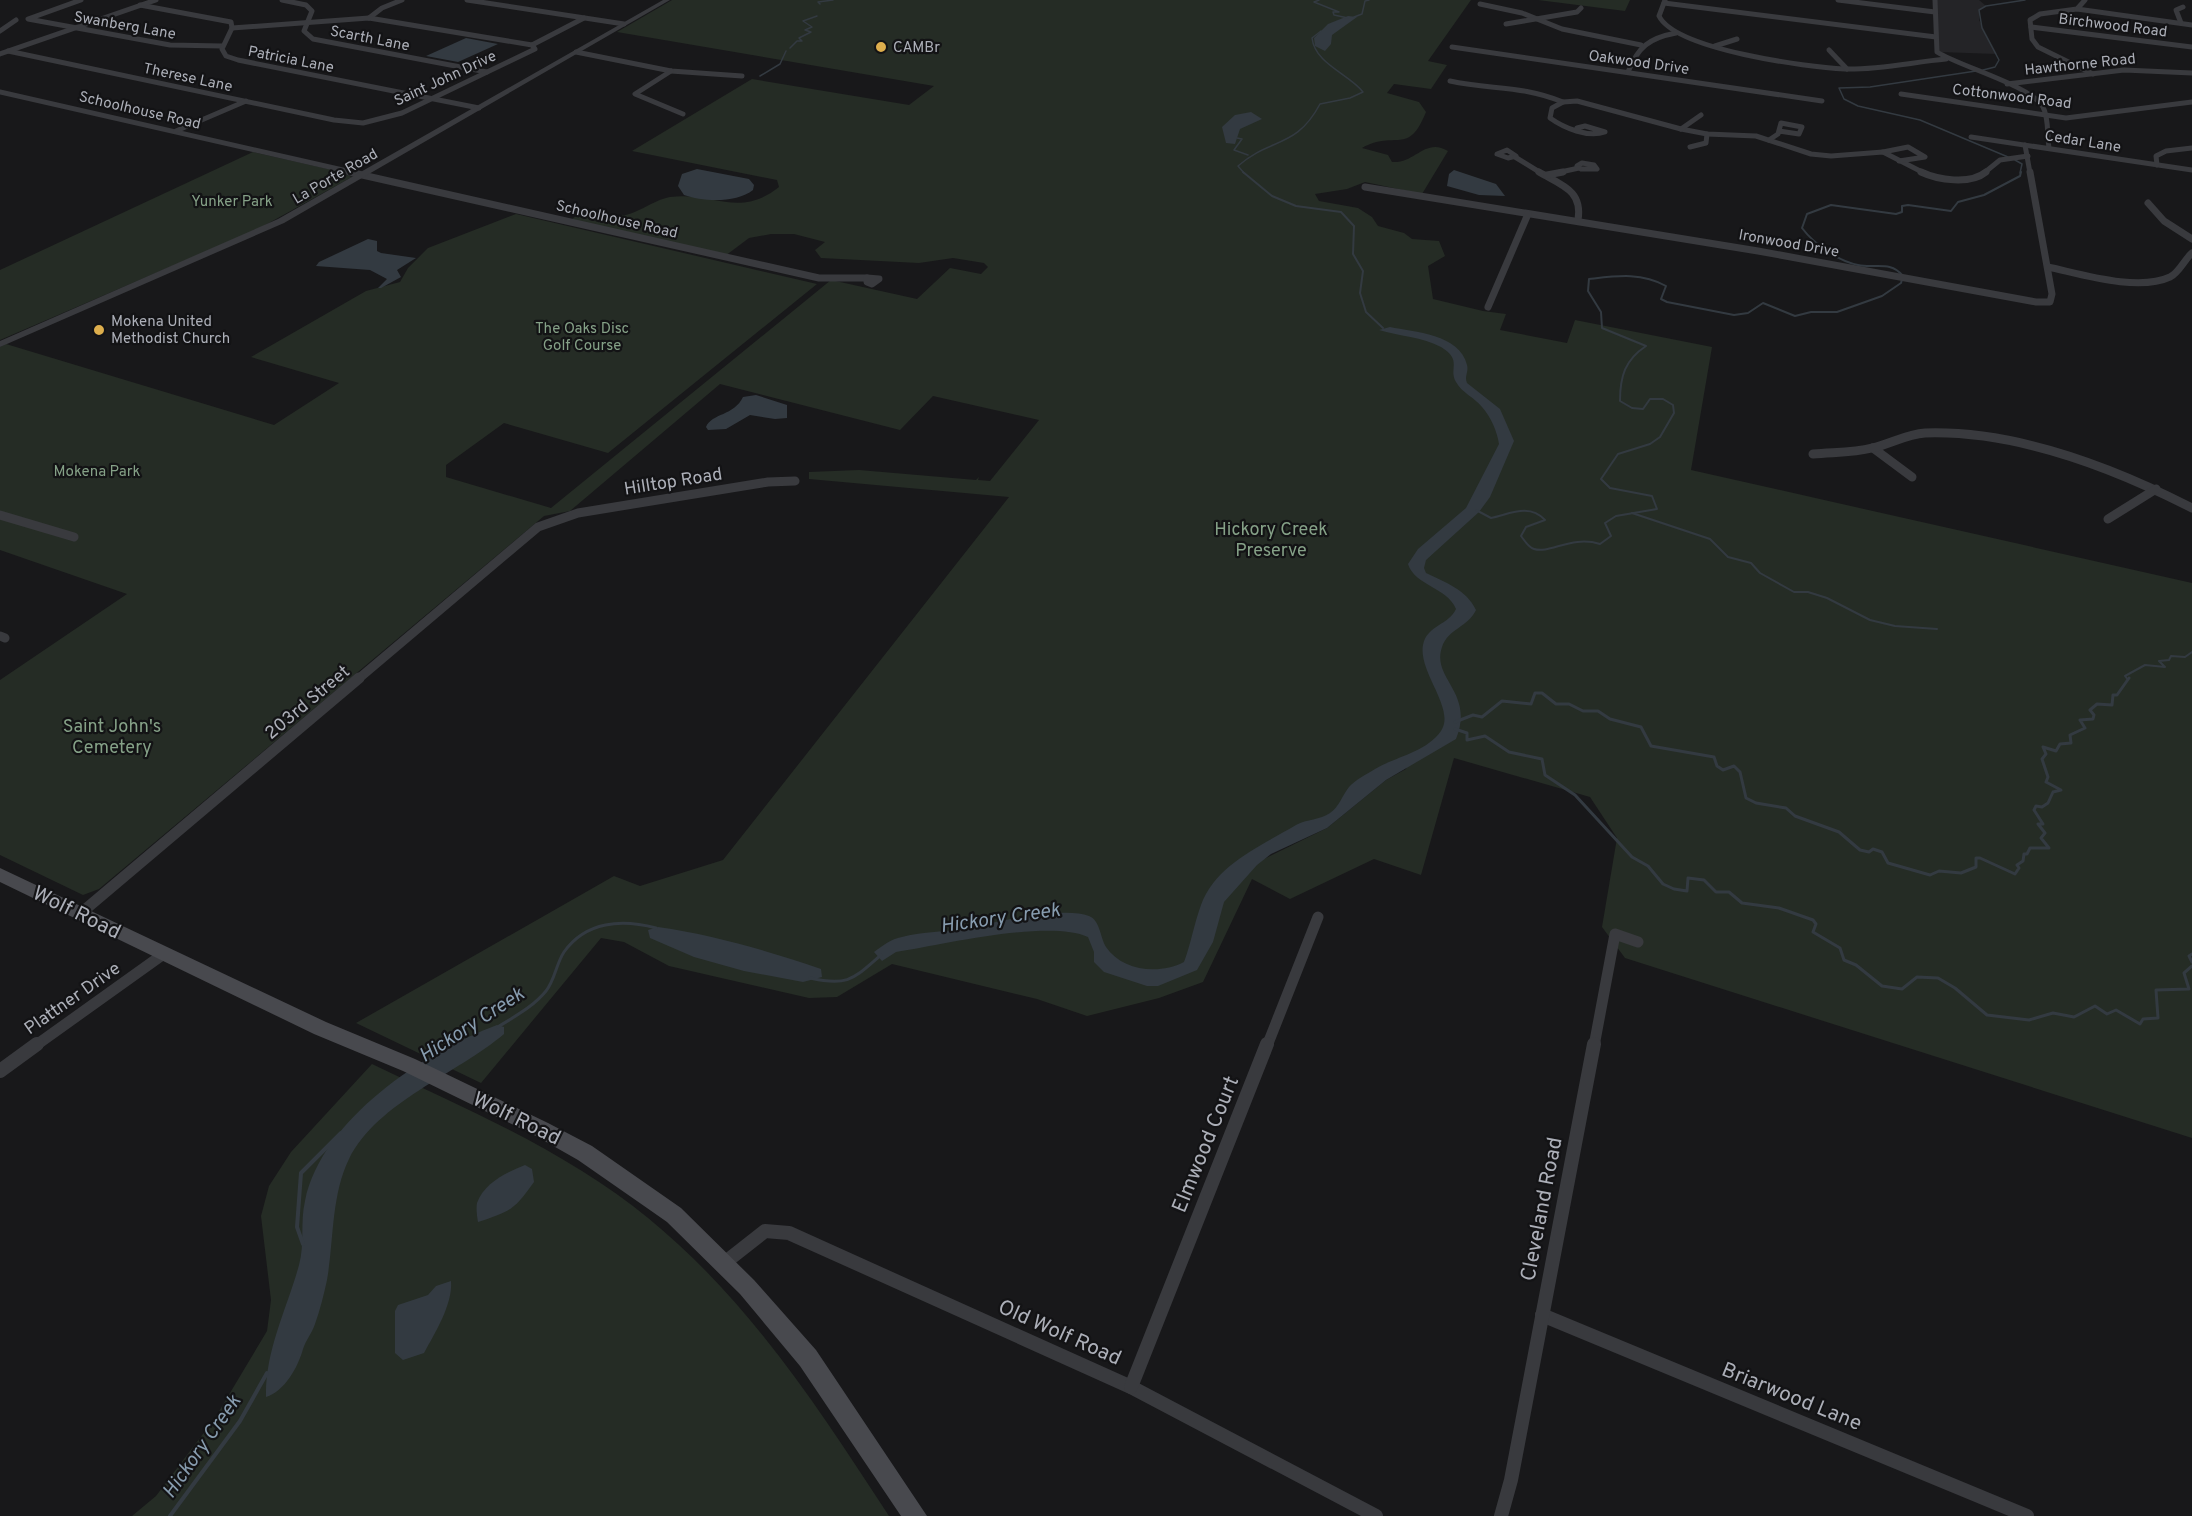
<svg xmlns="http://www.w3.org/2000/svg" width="2192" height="1516" viewBox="0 0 2192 1516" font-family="Overpass,sans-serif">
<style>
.built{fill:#242427}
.green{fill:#252c25;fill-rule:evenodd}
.water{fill:#333a41}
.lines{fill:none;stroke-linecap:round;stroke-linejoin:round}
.stream-far3{stroke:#333a41;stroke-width:1.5}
.stream-far2{stroke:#333a41;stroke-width:2}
.stream-far1{stroke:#333a41;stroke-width:3}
.stream{stroke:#333a41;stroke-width:4}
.minor-far4{stroke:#393a3e;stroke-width:5}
.minor-far3{stroke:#393a3e;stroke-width:7}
.minor-far2{stroke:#393a3e;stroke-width:9}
.minor-far1{stroke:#393a3e;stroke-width:11}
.minor{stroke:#393a3e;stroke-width:14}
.tertiary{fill:#393a3e;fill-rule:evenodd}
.secondary{fill:#48494e;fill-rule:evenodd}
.poi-dot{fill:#ddae4d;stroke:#131315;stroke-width:2}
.labels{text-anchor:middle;stroke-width:4.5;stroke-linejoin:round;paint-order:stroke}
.far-street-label{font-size:15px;fill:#acafb8;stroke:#131315}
.far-poi-label{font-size:15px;fill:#acafb8;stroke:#131315;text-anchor:start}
.far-park-label{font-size:15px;fill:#85a187;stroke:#131315}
.street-label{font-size:18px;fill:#acafb8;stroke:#131315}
.park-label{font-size:18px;fill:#85a187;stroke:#131315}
.water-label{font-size:20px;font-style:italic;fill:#879caf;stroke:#131315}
.near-street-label{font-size:21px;fill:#acafb8;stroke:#131315}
</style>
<rect width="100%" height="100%" fill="#18181a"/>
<path class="built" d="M1936 0H1979L1986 6 1979 10V20L1997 54 1939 52Z"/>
<g class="green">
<path d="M672 0H1471L1428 61 1447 65 1431 89 1394 84 1387 93 1419 102 1426 112C1408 157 1396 129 1362 148L1388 155 1392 162C1415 164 1425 137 1448 151L1422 194 1365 182 1347 189 1315 194 1319 201 1358 208 1372 217 1378 226 1404 233 1412 239 1439 241 1445 256 1428 266 1433 299 1483 311 1506 314 1500 330 1567 343 1575 320 1712 347 1691 470 2192 583V1138L1625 958 1602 927 1617 838 1590 797 1454 758 1421 875 1374 859 1290 899 1252 879 1203 982 1159 998 1087 1016 1037 999 892 964 837 997 809 998 669 966 624 942 601 938 481 1083 356 1023 614 876 640 886 723 860 1009 497 809 479V472L859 470 976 480 979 477 978 480 990 481 1039 420 933 396 900 430 720 384 570 511 544 516 99 889 83 895 0 855V680L127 594 0 550V347L6 344 274 425 339 383 251 357 366 291 400 282 408 268 428 248 516 214 817 284 608 453 504 423 446 465V477L551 508 831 280 917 299 950 268 981 274 988 267 984 263 953 258 919 263 821 258 815 250 825 242 794 234H771L749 238 725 256 571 220C580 212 593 210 605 212 609 213 614 216 618 216 635 216 653 200 670 197 713 191 739 219 779 187L777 180 632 151 752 79 909 105 934 86 617 32ZM1407 765 1406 769 1386 780 1327 828 1260 861 1263 856Z"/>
<path d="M1538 0H1630L1625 11Z"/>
<path d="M253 152 337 171 352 177 258 229 0 340V270Z"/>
<path d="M372 1064C443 1098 515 1129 582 1171 720 1256 803 1384 889 1516H132L156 1496 215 1418 267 1331 271 1300 261 1216 269 1186 291 1152Z"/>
</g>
<g class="water">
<path d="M1348 16 1357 17 1332 35 1331 44 1325 51 1315 46 1314 38 1328 24Z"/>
<path d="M466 38 498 44 458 62 426 56Z"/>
<path d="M1251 112 1262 119 1240 129 1235 144 1226 143 1222 127 1235 115Z"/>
<path d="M697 169 749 179 754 185 753 190C737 203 703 202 684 195L678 186 682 174Z"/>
<path d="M1454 170 1496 184 1505 196 1479 195 1447 186 1449 174Z"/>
<path d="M368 239 377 241V251L381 253 416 258 397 270 401 277 381 288H378L387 279 370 270 316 266 319 262Z"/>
<path d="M1390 327C1414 332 1460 334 1467 365 1469 372 1464 376 1467 383L1500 409 1514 441 1490 497 1479 512 1426 560 1424 568 1426 573C1446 583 1466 589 1476 610 1468 627 1448 629 1442 647 1431 679 1475 692 1456 739L1386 780 1327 828 1271 854 1257 865 1224 902 1213 942 1197 970 1158 986H1147L1104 972 1094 962V952L1088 937C1048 919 942 945 896 952L882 961 874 952C882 946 891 939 902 937 921 932 942 932 961 929 990 924 1062 905 1089 916 1100 920 1100 937 1106 947 1122 971 1159 975 1184 962 1191 943 1194 924 1201 905 1216 864 1261 846 1296 825 1307 819 1320 820 1330 813 1339 807 1342 796 1349 787 1355 780 1367 774 1375 769 1397 756 1425 753 1441 731 1456 709 1418 672 1423 645 1427 625 1449 625 1456 609 1447 587 1415 586 1408 564L1418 549 1466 508 1499 444C1497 431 1491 417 1482 407 1474 397 1462 393 1456 382 1448 369 1463 360 1441 347 1423 337 1398 336 1379 330Z"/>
<path d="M756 395 787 405V418L775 419 750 415 726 429 708 430 706 427C712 413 734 416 743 397Z"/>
<path d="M658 927C714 935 768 951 821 969L822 977 803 982 744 971 694 957 650 938 648 930Z"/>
<path d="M497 1025 504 1027V1034C457 1074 377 1102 349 1159 331 1196 334 1241 327 1280 324 1294 320 1310 315 1324 312 1333 306 1340 303 1349 298 1367 285 1391 266 1397 265 1350 287 1309 299 1265 305 1244 300 1222 305 1201 322 1119 424 1052 497 1025Z"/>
<path d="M525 1165 532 1169 534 1182C514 1210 511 1211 478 1222 477 1217 476 1208 477 1203 484 1183 507 1172 525 1165Z"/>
<path d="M451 1281C453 1304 435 1333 424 1353L403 1360 395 1353V1311L398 1305 428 1295 436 1286Z"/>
</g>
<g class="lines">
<g class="stream-far3">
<path d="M1319 0 1314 2 1339 12H1333L1334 15 1348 18"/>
<path d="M820 4 818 2 833 0"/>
<path d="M1354 17 1362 14 1365 1 1369 0"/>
<path d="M790 48 797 41H802L799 38 811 32 805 30 812 27 803 21 817 16"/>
<path d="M1983 70 1995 67 1999 60 1982 28 1979 10 1986 6 2025 0"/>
<path d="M1976 71 1870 87 1839 88 1844 99 1858 106 1920 120 2008 157"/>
<path d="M760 76 780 64 786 51"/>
<path d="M1237 138 1242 139 1234 150 1248 155"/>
<path d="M2015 160 2022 164 2020 173"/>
<path d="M1244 173 1238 166C1271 137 1296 149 1320 104L1350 98 1363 92C1349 74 1315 64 1312 38L1321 31"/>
</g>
<g class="stream-far2">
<path d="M1243 172 1272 196 1296 206 1341 212 1354 226 1353 254 1363 271 1360 293 1366 312 1383 328"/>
<path d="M1476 510 1491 518C1510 514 1529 503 1545 520L1526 527 1521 536C1525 541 1528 547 1534 549 1550 554 1572 535 1600 544L1611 536 1605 523 1616 516 1657 509 1652 496 1610 488 1601 479 1618 454 1650 444 1660 437 1674 413 1673 405 1663 399H1650L1643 409 1632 408 1620 401C1620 376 1625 360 1646 346L1602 328 1601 312 1588 291 1589 279C1616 276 1641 272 1666 286L1661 299 1667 302 1734 315 1748 313 1763 303 1795 316 1811 312H1837L1882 296 1901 283 1903 276C1890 260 1875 269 1858 265 1838 261 1814 244 1802 228L1807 214 1831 205 1896 214 1902 212V206L1908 205 1951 211 1958 202 1984 195 2020 176 2021 172"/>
<path d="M1632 513 1710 539 1728 557 1751 563 1760 573 1794 592H1808L1827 598 1870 620 1895 626 1937 629"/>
<path d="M2128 680 2125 676 2145 665 2165 667 2159 661 2169 660 2171 656 2185 657 2192 652"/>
</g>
<g class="stream-far1">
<path d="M1455 722 1473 715 1482 717 1502 701 1531 704 1535 693H1542L1556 704H1569L1583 711H1598L1610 719 1641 727 1651 746 1714 757 1717 766 1723 770 1734 766 1740 772 1746 798 1756 803 1786 808 1795 816 1839 832 1860 850 1869 852 1873 849 1882 852 1888 863 1930 875 1939 871 1961 873 1976 867V858H1980L2015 874 2019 868 2017 865 2023 861 2024 854H2027L2030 848H2049L2041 838 2045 833 2038 824H2043L2034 810 2036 806 2042 807 2048 803 2053 792 2061 790 2046 782 2048 777 2042 759 2046 754 2043 747 2056 751 2060 744 2071 743 2070 735 2085 728 2080 720 2093 719 2094 715 2090 710 2097 704 2112 705 2113 695H2117L2129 678"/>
<path d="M1455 729 1467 733V740L1485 736 1509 752 1542 759 1545 775 1575 795 1632 857 1648 866 1663 884 1674 889 1687 891 1688 878 1704 880 1716 892H1729L1742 903 1779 908 1813 920 1816 924 1813 932 1840 948 1844 960 1856 965 1882 986 1902 989 1917 977 1938 978 1955 988 1987 1015 2029 1020 2053 1013 2074 1017 2095 1006 2107 1014 2116 1010 2140 1024 2143 1019 2158 1018 2156 990 2189 989 2184 973 2192 966"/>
<path d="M2192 954 2189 956 2192 962"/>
<path d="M810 978C849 987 854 978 881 955"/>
<path d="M498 1027C515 1016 533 1007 546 991 555 980 556 964 564 952 586 921 622 919 656 928"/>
</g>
<g class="stream">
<path d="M303 1244 297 1227 301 1173 341 1133"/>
<path d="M170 1516 240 1421 267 1373"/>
</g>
<g class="minor-far4">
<path d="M81 0 28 19 170 45 222 46"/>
<path d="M282 0 306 5 312 11 304 31 313 39 487 72"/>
<path d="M467 0 624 24"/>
<path d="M1665 0 1659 16C1676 50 1807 67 1845 69 1878 70 1913 62 1946 59"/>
<path d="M1838 0 1935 12"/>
<path d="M1935 0 1937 52C1961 67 2030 85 2043 107 2049 118 2047 135 2049 148"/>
<path d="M2085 0 2077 9 2040 14 2030 20 2032 39 2038 47 2093 74"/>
<path d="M1664 3 1936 37"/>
<path d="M1480 4 1522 13 1562 29 1641 45"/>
<path d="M140 5 231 22 232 28 222 49 226 56 238 60 479 108"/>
<path d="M2077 9 2192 25"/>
<path d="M369 18 382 8 402 0"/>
<path d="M2181 23 2176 10 2183 7"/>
<path d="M1506 24 1577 12 1581 8"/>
<path d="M2031 27 2192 47"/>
<path d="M0 31 16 20"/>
<path d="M532 45 584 18"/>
<path d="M1715 46 1737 39"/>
<path d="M1452 47 1822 101"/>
<path d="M1829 50 1847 69"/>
<path d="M8 51 334 120 363 123 402 113 535 49 532 45 369 18 232 28"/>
<path d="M576 52 671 71 742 76"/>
<path d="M0 54 156 0"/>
<path d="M671 71 635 94 683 114"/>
<path d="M1628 72C1638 47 1649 38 1676 33"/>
<path d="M1450 81C1492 90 1521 85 1563 102"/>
<path d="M2007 84 2124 70 2192 73"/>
<path d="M0 92 356 173"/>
<path d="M1901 94 2066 118 2192 102"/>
<path d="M1577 128 1585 126 1605 132C1588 138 1564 128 1550 118L1552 108 1563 102 1577 101 1681 129 1707 134 1756 136 1811 154 1831 156 1883 152 1924 173"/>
<path d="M1681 129 1701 115"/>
<path d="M176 131 246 101"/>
<path d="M1971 137 2192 170"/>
<path d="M1769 140 1778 134 1781 123 1802 127 1799 134 1779 131"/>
<path d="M2025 145 2030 173"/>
<path d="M1690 147 1706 143 1707 134"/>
<path d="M1507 150 1516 156 1508 158 1497 154Z"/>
<path d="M1883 152 1908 147 1925 157 1899 161"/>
<path d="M1515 157 1541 173"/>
<path d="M1582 163 1594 165 1597 169H1581L1577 166Z"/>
<path d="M2157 165 2156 156 2166 151 2192 148"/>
<path d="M1556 173 1579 168"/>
<path d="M1984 173 2000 160 2028 156"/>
</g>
<g class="minor-far3">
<path d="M349 172 819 278H867"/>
<path d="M1539 172C1561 185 1583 190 1578 220"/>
<path d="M1921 172C1938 180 1970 185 1986 172"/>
<path d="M1547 175 1563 172"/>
<path d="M1365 187 1758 251 2036 302H2050L2052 294 2030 172"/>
<path d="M2148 203 2164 221 2192 239"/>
<path d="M2048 267C2081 274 2138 292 2170 277 2179 273 2184 260 2192 253"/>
<path d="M867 278 879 279 872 284 867 282Z"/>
<path d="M1488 307 1528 214"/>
</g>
<g class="minor-far2">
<path d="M1873 448 1912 477"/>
<path d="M1813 454C1833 452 1853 453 1872 448 1890 444 1907 434 1925 433 2017 430 2112 467 2192 508"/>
<path d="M0 515 74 537"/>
<path d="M2108 519 2156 489"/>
<path d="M0 636 5 638"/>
<path d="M357 680 538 527 578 513 768 482 795 481"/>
</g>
<g class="minor-far1">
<path d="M81 913 359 678"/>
<path d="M35 1046 165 953"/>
<path d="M1267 1046 1318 917"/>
<path d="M1594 1046 1615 934 1638 942"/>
</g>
<g class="minor">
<path d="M0 1071 37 1044"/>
<path d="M723 1264 765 1231 789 1233 1131 1387 1376 1516"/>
<path d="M1542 1315 2027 1516"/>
<path d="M1131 1387 1267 1044"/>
<path d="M1501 1516 1511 1480 1594 1044"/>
</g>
<path class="tertiary" d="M663 0H670L284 223 0 347V341L278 219Z"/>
<path class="secondary" d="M0 868 326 1022 415 1059 548 1123 592 1146 681 1208 754 1280 816 1350 927 1516H901L800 1366 740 1294 667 1222 647 1208 578 1160 534 1135 403 1071 314 1034 0 882Z"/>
</g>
<g class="poi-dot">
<circle cx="881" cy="47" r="6"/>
<circle cx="99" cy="330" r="6"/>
</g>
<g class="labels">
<g class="far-street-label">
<text transform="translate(125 25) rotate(10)" y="5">Swanberg Lane</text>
<text transform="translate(2113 25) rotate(7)" y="5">Birchwood Road</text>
<text transform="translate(370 38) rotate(11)" y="5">Scarth Lane</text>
<text transform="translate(291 59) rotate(11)" y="5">Patricia Lane</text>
<text transform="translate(1639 62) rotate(8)" y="5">Oakwood Drive</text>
<text transform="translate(2080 64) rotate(-6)" y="5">Hawthorne Road</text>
<text transform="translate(188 77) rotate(12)" y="5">Therese Lane</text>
<text transform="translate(445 78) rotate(-25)" y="5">Saint John Drive</text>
<text transform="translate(2012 96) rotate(7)" y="5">Cottonwood Road</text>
<text transform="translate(140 110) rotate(13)" y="5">Schoolhouse Road</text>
<text transform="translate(2083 141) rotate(9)" y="5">Cedar Lane</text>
<text transform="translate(335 176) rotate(-30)" y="5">La Porte Road</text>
<text transform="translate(617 219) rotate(13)" y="5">Schoolhouse Road</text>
<text transform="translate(1789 243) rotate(10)" y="5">Ironwood Drive</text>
</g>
<g class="far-poi-label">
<text x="893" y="52">CAMBr</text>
<text x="111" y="326">Mokena United<tspan x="111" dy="17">Methodist Church</tspan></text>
</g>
<g class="far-park-label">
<text x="232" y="206">Yunker Park</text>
<text x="582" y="333">The Oaks Disc<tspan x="582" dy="17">Golf Course</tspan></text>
<text x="97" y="476">Mokena Park</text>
</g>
<g class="street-label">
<text transform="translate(673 481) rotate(-9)" y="6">Hilltop Road</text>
<text transform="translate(307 702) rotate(-40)" y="6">203rd Street</text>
<text transform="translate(72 998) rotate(-35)" y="6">Plattner Drive</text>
</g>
<g class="park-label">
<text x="1271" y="535">Hickory Creek<tspan x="1271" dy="21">Preserve</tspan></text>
<text x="112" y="732">Saint John's<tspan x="112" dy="21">Cemetery</tspan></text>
</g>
<g class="water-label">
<text transform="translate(1000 917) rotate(-8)" y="7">Hickory Creek</text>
<text transform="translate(471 1024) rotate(-33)" y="7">Hickory Creek</text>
<text transform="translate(201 1446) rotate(-55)" y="7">Hickory Creek</text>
</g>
<g class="near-street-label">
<text transform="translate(77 912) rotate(26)" y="7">Wolf Road</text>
<text transform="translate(517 1118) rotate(26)" y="7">Wolf Road</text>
<text transform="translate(1205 1144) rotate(-68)" y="7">Elmwood Court</text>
<text transform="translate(1541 1209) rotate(-79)" y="7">Cleveland Road</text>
<text transform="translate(1060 1332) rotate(24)" y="7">Old Wolf Road</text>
<text transform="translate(1792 1396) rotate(22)" y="7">Briarwood Lane</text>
</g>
</g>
</svg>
